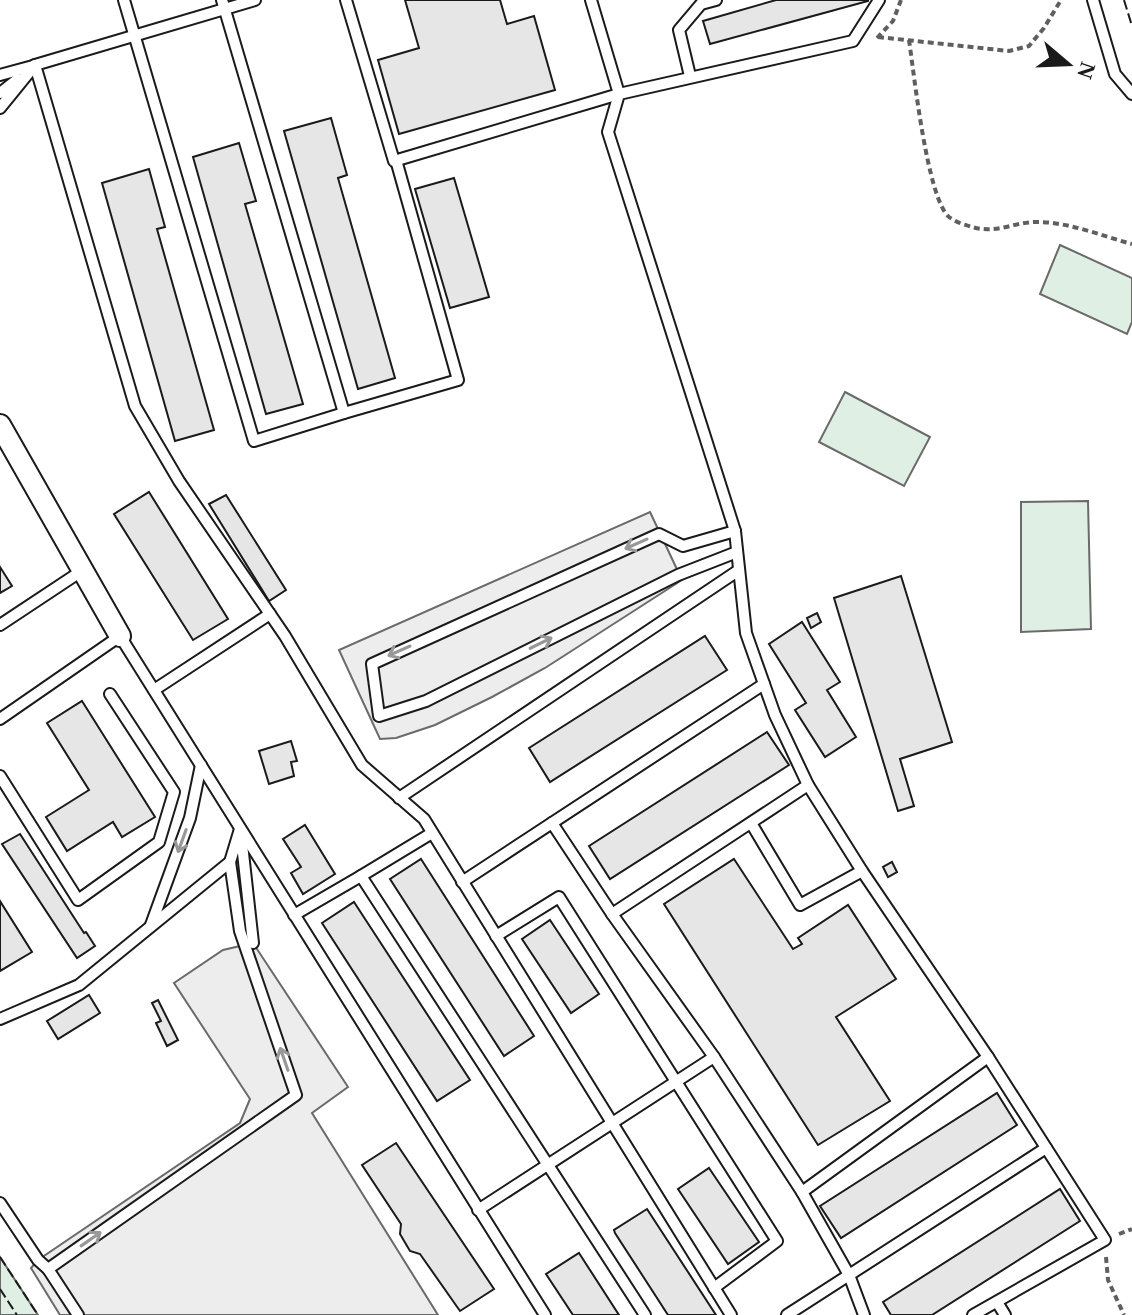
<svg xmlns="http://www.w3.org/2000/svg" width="1132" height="1315" viewBox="0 0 1132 1315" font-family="'Times New Roman',serif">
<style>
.green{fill:#e0efe3;stroke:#6a6a6a;stroke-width:2}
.parking{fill:#ededed;stroke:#6a6a6a;stroke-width:2}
.building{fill:#e6e6e6;stroke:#1a1a1a;stroke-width:2}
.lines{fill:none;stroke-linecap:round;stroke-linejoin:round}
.service-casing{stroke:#1a1a1a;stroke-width:14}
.minor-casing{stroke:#1a1a1a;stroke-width:24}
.path{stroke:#5f5f5f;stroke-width:4;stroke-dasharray:6 4;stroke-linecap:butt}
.service{stroke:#fff;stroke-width:10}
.minor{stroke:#fff;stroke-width:20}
.fence{stroke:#1a1a1a;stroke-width:2;stroke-dasharray:10 4;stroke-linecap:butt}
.oneway{stroke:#989898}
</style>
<rect width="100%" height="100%" fill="#fff"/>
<g class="green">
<path d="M1060 245 1132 278V322L1127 334 1040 294Z"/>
<path d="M845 392 930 437 904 486 819 442Z"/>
<path d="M1088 501 1091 629 1021 632V502Z"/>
<path d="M0 1257 38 1315H0Z"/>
</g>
<g class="parking">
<path d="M650 512 682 580 545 668 492 697 435 725 396 738 380 739 339 650Z"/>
<path d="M253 943 348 1087 312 1113 438 1315H60L31 1268 38 1260 240 1123 250 1099 174 983 223 950Z"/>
</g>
<g class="building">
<path d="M405 0H500L507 24 534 16 555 90 399 134 378 60 419 48Z"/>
<path d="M776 0H868V1L710 44 703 21Z"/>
<path d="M331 118 347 175 338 178 395 378 358 389 284 131Z"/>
<path d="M239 143 256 201 245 204 303 404 266 414 193 157Z"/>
<path d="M149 169 165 227 157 229 214 430 175 441 102 183Z"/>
<path d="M454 178 489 297 450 308 415 189Z"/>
<path d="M149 492 228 619 193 640 114 514Z"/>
<path d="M226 495 286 590 269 601 209 504Z"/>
<path d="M0 567 12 586 0 593Z"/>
<path d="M901 576 952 742 900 759 914 806 898 811 834 598Z"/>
<path d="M817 613 821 622 811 628 807 618Z"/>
<path d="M802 622 840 682 827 690 856 737 825 757 795 710 806 703 769 644Z"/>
<path d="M705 636 727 670 550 782 529 748Z"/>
<path d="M82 701 155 817 122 837 113 822 67 851 46 817 89 790 47 723Z"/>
<path d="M767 732 789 765 610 879 589 846Z"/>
<path d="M291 741 297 761 291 762 294 776 269 784 259 751Z"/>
<path d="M305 825 335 874 303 894 291 873 301 867 283 839Z"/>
<path d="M20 834 84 933 86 932 95 946 77 958 2 844Z"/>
<path d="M421 859 534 1036 504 1056 390 879Z"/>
<path d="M734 859 793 949 802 944 798 938 848 905 896 979 836 1017 890 1101 818 1145 664 904Z"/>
<path d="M892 862 897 872 888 877 883 867Z"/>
<path d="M0 901 32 952 0 971Z"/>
<path d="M354 902 470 1080 437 1101 322 923Z"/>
<path d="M550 920 599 994 571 1013 522 939Z"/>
<path d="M89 995 100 1013 58 1039 47 1021Z"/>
<path d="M158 1000 178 1040 167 1046 156 1023 161 1021 152 1003Z"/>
<path d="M997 1093 1017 1125 841 1238 820 1206Z"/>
<path d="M396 1143 494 1289 460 1311 420 1254 410 1251 400 1234 401 1224 362 1165Z"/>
<path d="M709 1168 759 1242 728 1264 678 1189Z"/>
<path d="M1060 1189 1080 1221 932 1315H891L883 1302Z"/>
<path d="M647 1209 716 1315H668L615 1233 614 1230Z"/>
<path d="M579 1253 619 1315H573L546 1274Z"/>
</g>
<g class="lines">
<defs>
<g id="service">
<path d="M124 0 254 441 344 413 222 0"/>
<path d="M255 0 35 65 135 406 179 481 285 636 362 765 424 819 731 1315"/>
<path d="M346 0 394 161 619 94 591 0"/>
<path d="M1093 0 1115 74 1132 94"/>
<path d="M0 75 33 66"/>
<path d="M690 76 679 30 701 4 716 0"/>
<path d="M0 93 18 79"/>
<path d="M0 108 35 65"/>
<path d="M344 413 458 380 396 160"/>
<path d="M735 531 683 546 659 534 372 664 379 716 426 701 678 575 737 552"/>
<path d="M0 625 83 570"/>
<path d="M154 690 270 614"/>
<path d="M0 719 120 636 545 1315"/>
<path d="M0 776 78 900 159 842 174 792 110 694"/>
<path d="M399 798 739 570"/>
<path d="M552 823 612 914"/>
<path d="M751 823 800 905 862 871"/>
<path d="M432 833 361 876 645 1315"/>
<path d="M241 835 253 943"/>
<path d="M462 882 764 684"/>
<path d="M294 915 361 876"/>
<path d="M151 925 190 818 201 765"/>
<path d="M496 936 559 897 777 1241 714 1288"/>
<path d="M0 1019 79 985 230 862 240 829"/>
<path d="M714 1057 612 914 808 785"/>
<path d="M802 1192 849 1275 864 1315"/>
<path d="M0 1203 38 1260 48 1269 296 1095 240 931 230 862"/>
<path d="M478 1210 714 1057 802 1192 988 1057 862 871 808 785 775 715 746 633 735 531 608 132 619 94 853 41 879 0"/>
<path d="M48 1269 78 1315"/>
<path d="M997 1302 1005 1315"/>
<path d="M787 1315 1046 1148"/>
<path d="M973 1315 1105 1240 988 1057"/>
</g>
<path id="minor" d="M0 425 120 636"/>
</defs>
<use href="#service" class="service-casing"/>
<use href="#minor" class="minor-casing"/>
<g class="path">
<path d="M878 37 1009 51 1029 46 1044 28 1061 0"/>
<path d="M877 38 893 21 901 0"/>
<path d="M909 40C914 73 927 198 949 217 953 220 961 224 966 225 994 236 1012 222 1037 222 1069 222 1102 236 1132 244"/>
<path d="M1119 1234 1132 1229"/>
<path d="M1106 1257 1108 1280 1124 1315"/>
</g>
<use href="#service" class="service"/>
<use href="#minor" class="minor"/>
<g class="fence">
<path d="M1124 0 1132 26"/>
<path d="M0 1257 38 1315"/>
<path d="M0 1289 17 1315"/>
</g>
</g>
<defs><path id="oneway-shaft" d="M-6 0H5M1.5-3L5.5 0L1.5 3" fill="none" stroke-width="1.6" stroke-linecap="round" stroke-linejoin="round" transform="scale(2)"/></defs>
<g class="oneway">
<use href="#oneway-shaft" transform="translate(636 544) rotate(156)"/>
<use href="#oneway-shaft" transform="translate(541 643) rotate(-26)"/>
<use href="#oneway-shaft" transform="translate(399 651) rotate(156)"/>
<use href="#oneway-shaft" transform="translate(182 841) rotate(110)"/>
<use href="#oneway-shaft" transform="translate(284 1059) rotate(-109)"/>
<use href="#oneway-shaft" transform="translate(91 1239) rotate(-35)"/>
</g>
<g transform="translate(1068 64) rotate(109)" stroke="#ffffff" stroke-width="6" paint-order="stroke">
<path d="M0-6L14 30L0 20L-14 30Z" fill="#1a1a1a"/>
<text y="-12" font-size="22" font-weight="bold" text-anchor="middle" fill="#1a1a1a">N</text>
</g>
</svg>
